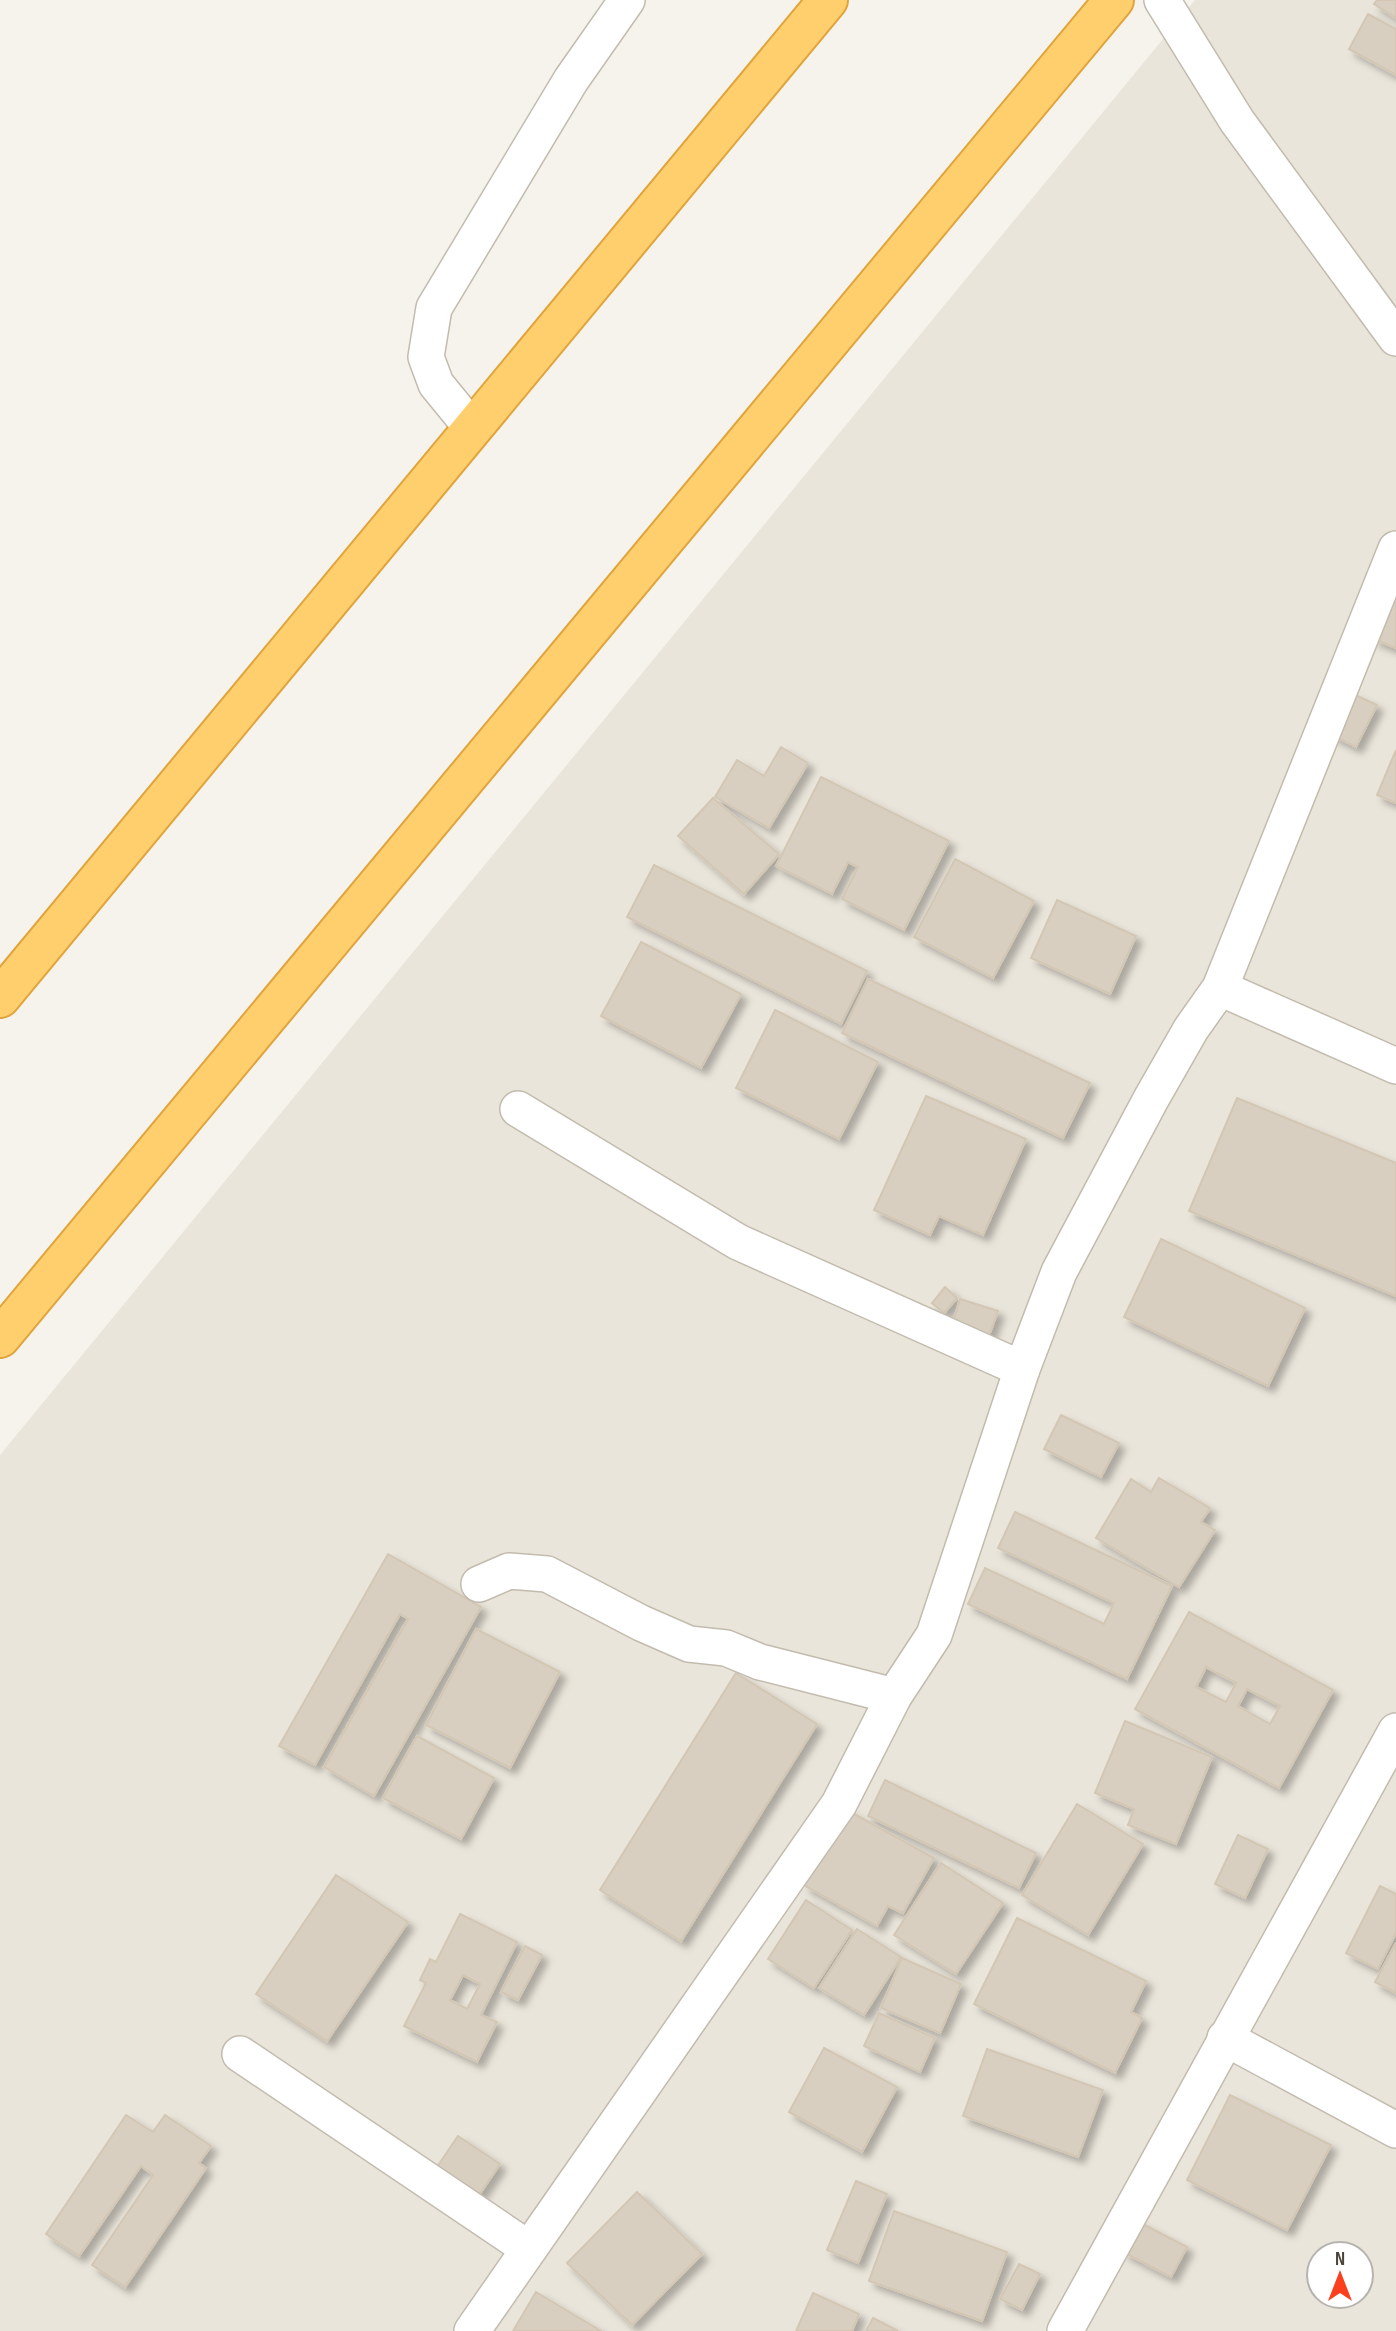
<svg xmlns="http://www.w3.org/2000/svg" width="1396" height="2331" viewBox="0 0 1396 2331" font-family="'Sofia Sans Condensed',sans-serif">
<style>
.residential{fill:#eae5da;fill-rule:evenodd}
.building{fill:#d8cfc1;stroke:#d3c7b4;stroke-width:2;fill-rule:evenodd;filter:url(#shadow)}
.lines{fill:none;stroke-linecap:round;stroke-linejoin:round}
.minor-casing{stroke:#c2bbae;stroke-width:38}
.motorway-casing{stroke:#e0a43c;stroke-width:42}
.minor{stroke:#fff;stroke-width:35}
.motorway{stroke:#ffcf6e;stroke-width:38}
</style>
<defs>
<filter id="shadow"><feDropShadow dx="6" dy="6" stdDeviation="3.5" flood-color="#0004"/></filter>
</defs>
<rect width="100%" height="100%" fill="#f6f3ec"/>
<path class="residential" d="M1195 0H1396V2331H0V1455ZM1319 2254H1361V2296H1319Z"/>
<g class="building">
<path d="M1377 0H1396V18L1374 4Z"/>
<path d="M1368 14 1396 29V75L1349 49Z"/>
<path d="M1396 586V648L1373 639Z"/>
<path d="M1351 693 1377 705 1356 747 1330 734Z"/>
<path d="M781 747 808 763 769 828 715 797 737 760 764 776Z"/>
<path d="M1396 750V803L1377 795Z"/>
<path d="M821 777 949 841 904 930 842 899 858 867 848 862 832 894 776 866Z"/>
<path d="M713 798 779 854 744 894 678 836Z"/>
<path d="M955 859 1034 901 993 978 914 937Z"/>
<path d="M654 865 867 971 841 1024 627 917Z"/>
<path d="M1057 900 1136 936 1110 994 1031 958Z"/>
<path d="M641 942 741 994 701 1068 601 1016Z"/>
<path d="M868 979 1090 1083 1063 1138 842 1033Z"/>
<path d="M775 1010 878 1062 839 1139 736 1088Z"/>
<path d="M926 1096 1026 1139 983 1235 939 1216 930 1235 874 1210Z"/>
<path d="M1237 1098 1396 1163V1296L1189 1211Z"/>
<path d="M1161 1239 1305 1308 1268 1386 1124 1317Z"/>
<path d="M945 1287 957 1298 944 1313 932 1303Z"/>
<path d="M960 1299 998 1311 986 1344 950 1332Z"/>
<path d="M1061 1415 1119 1443 1101 1477 1044 1449Z"/>
<path d="M1159 1478 1210 1508 1201 1522 1215 1530 1179 1587 1096 1538 1131 1479 1151 1492Z"/>
<path d="M1015 1512 1172 1586 1127 1679 968 1604 985 1568 1104 1624 1114 1603 998 1548Z"/>
<path d="M388 1554 481 1607 374 1796 324 1767 408 1619 400 1614 315 1765 279 1746Z"/>
<path d="M1189 1612 1333 1690 1279 1788 1135 1709ZM1206 1667 1236 1683 1226 1702 1196 1687ZM1247 1689 1280 1706 1270 1724 1238 1706Z"/>
<path d="M476 1629 560 1672 510 1768 426 1725Z"/>
<path d="M736 1673 817 1724 681 1941 600 1890Z"/>
<path d="M1125 1721 1212 1757 1176 1844 1128 1825 1134 1809 1095 1793Z"/>
<path d="M417 1736 494 1778 461 1839 383 1798Z"/>
<path d="M885 1780 1036 1853 1019 1888 868 1816Z"/>
<path d="M1077 1804 1143 1844 1088 1935 1022 1895Z"/>
<path d="M847 1810 934 1858 903 1913 888 1906 877 1926 804 1885Z"/>
<path d="M1238 1835 1268 1849 1245 1898 1215 1884Z"/>
<path d="M941 1863 1003 1903 956 1974 894 1935Z"/>
<path d="M336 1875 408 1922 327 2041 256 1994Z"/>
<path d="M1380 1886 1396 1894V1933L1378 1969 1346 1953Z"/>
<path d="M806 1900 852 1930 814 1988 768 1959Z"/>
<path d="M460 1914 517 1942 481 2015 497 2022 477 2062 404 2026 426 1983 420 1980 430 1959 436 1962ZM463 1975 480 1984 467 2009 450 2000Z"/>
<path d="M1017 1918 1146 1981 1131 2012 1142 2018 1115 2073 974 2004Z"/>
<path d="M857 1929 901 1957 864 2015 819 1988Z"/>
<path d="M1396 1943V1993L1375 1982Z"/>
<path d="M525 1946 542 1955 518 2000 501 1992Z"/>
<path d="M902 1958 961 1984 940 2033 881 2008Z"/>
<path d="M879 2013 935 2038 920 2072 864 2046Z"/>
<path d="M824 2048 897 2087 862 2152 789 2112Z"/>
<path d="M987 2049 1103 2090 1078 2157 963 2116Z"/>
<path d="M1230 2095 1331 2145 1287 2230 1187 2180Z"/>
<path d="M126 2115 153 2132 165 2115 211 2146 199 2163 206 2168 125 2287 92 2265 153 2175 141 2166 79 2256 46 2234Z"/>
<path d="M458 2136 500 2164 479 2195 437 2167Z"/>
<path d="M856 2181 887 2194 858 2263 827 2250Z"/>
<path d="M637 2192 702 2254 632 2325 567 2263Z"/>
<path d="M894 2211 1007 2252 982 2321 869 2281Z"/>
<path d="M1139 2222 1187 2247 1171 2277 1123 2252Z"/>
<path d="M1019 2264 1040 2274 1022 2310 1000 2299Z"/>
<path d="M536 2292 601 2331H513Z"/>
<path d="M813 2293 859 2314 852 2331H796Z"/>
<path d="M873 2318 898 2331H866Z"/>
</g>
<g class="lines">
<defs>
<g id="minor">
<path d="M1162 0 1237 121 1396 338"/>
<path d="M472 428 436 384 426 357 434 308 571 80 627 0"/>
<path d="M1220 988 1396 1066"/>
<path d="M518 1109 738 1242 1022 1369"/>
<path d="M479 1584 509 1571 547 1574 641 1623 689 1644 726 1648 760 1662 894 1696"/>
<path d="M1225 2038 1396 2130"/>
<path d="M240 2054 529 2249"/>
<path d="M472 2331 839 1804 894 1696 934 1635 1022 1369 1059 1272 1151 1099 1191 1029 1220 988 1396 549"/>
<path d="M1065 2331 1396 1731"/>
</g>
<g id="motorway">
<path d="M0 998 828 0"/>
<path d="M0 1338 1114 0"/>
</g>
</defs>
<use href="#minor" class="minor-casing"/>
<use href="#motorway" class="motorway-casing"/>
<use href="#minor" class="minor"/>
<use href="#motorway" class="motorway"/>
</g>
<g transform="translate(1340 2275)"><circle r="33" fill="#ffffff" stroke="#b7b4b0" stroke-width="2"/>
<path d="M0-5L12 26L0 18L-12 26Z" fill="#fc3f1d"/>
<text y="-10" font-size="19" font-weight="bold" text-anchor="middle" fill="#4b4439">N</text>
</g>
</svg>
